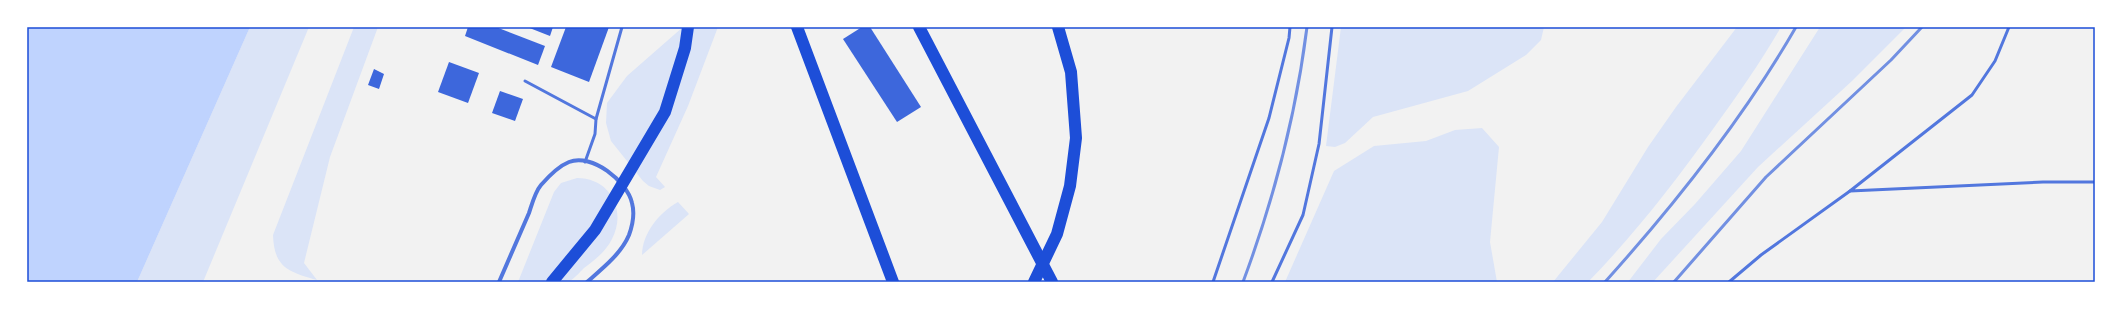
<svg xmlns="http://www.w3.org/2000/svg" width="2122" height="309" viewBox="0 0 2122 309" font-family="Barlow,sans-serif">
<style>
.green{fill:#dbe4f7}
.water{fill:#bfd3fe}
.building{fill:#3d67dc}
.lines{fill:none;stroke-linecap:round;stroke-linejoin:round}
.service{stroke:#5277de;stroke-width:3}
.minor{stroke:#5277de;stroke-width:4}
.motorway{stroke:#1d4ed8;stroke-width:12}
.rail{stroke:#7290e2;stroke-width:3}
.neatline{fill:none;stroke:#1d4ed8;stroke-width:1.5}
</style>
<rect width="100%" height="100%" fill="#f2f2f2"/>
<g class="green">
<path d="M250 27H309L203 282H137Z"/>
<path d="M354 27H378L330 157 304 263 317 280C289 272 274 268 273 235Z"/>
<path d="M683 27H718L688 106 656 177 665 187 660 190 649 186 643 181 611 141 606 123 607 103 627 76Z"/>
<path d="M1341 27H1544L1541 40 1526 55 1468 91 1373 117 1345 143 1335 147 1326 146Z"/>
<path d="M1737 27H1781C1761 62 1737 96 1713 129 1675 182 1634 235 1588 282H1553L1602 222 1648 147 1676 107Z"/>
<path d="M1820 27H1906L1852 81 1758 167 1653 282H1628L1661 239 1695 204 1741 151Z"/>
<path d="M1482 128 1499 147 1490 242 1497 282H1285L1334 171 1374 146 1426 141 1455 130Z"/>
<path d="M577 178C610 178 627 210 612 239 606 251 595 260 584 268 580 272 573 280 568 282 559 285 529 282 518 282L554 192 561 183Z"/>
<path d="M678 202 689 214 642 255C642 233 660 212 678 202Z"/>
</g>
<path class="water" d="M27 27H250L137 282H27Z"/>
<g class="building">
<path d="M468 27H496L545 46 538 65 465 36Z"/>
<path d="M527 27H553L550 36Z"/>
<path d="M566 27H609L589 82 551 67Z"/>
<path d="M862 27H870L921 107 897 122 843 39Z"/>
<path d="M449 62 479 73 468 103 438 92Z"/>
<path d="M374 69 384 74 379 89 368 85Z"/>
<path d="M500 91 523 99 515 121 492 113Z"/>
</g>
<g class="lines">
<g class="service">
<path d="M2009 27 1995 61 1972 95 1850 191 2043 182H2095"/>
<path d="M525 81 596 119"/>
<path d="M585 162 595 134 596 119 622 27"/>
<path d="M1213 282 1269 118 1289 38 1290 27"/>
<path d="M1272 282 1303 215 1319 144 1332 27"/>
<path d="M1729 282 1761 255 1850 191"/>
</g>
<path class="minor" d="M499 282C509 259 519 236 529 213 532 204 535 192 541 185 548 177 559 166 569 162 592 153 627 181 632 203 635 214 633 224 629 235 621 254 602 269 587 282"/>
<g class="motorway">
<path d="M797 27 893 282"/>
<path d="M919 27 1052 282"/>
<path d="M552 282 595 230 665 112 685 48 688 27"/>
<path d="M1034 282 1057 234 1070 186 1076 138 1071 72 1058 27"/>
</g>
<g class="rail">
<path d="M1243 282C1274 199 1296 115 1307 27"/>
<path d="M1605 282C1676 203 1743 119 1796 27"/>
<path d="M1674 282 1766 177 1891 60 1922 27"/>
</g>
</g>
<rect width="2122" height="309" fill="none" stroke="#ffffff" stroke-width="56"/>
<rect x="28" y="28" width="2066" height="253" class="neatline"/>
</svg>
